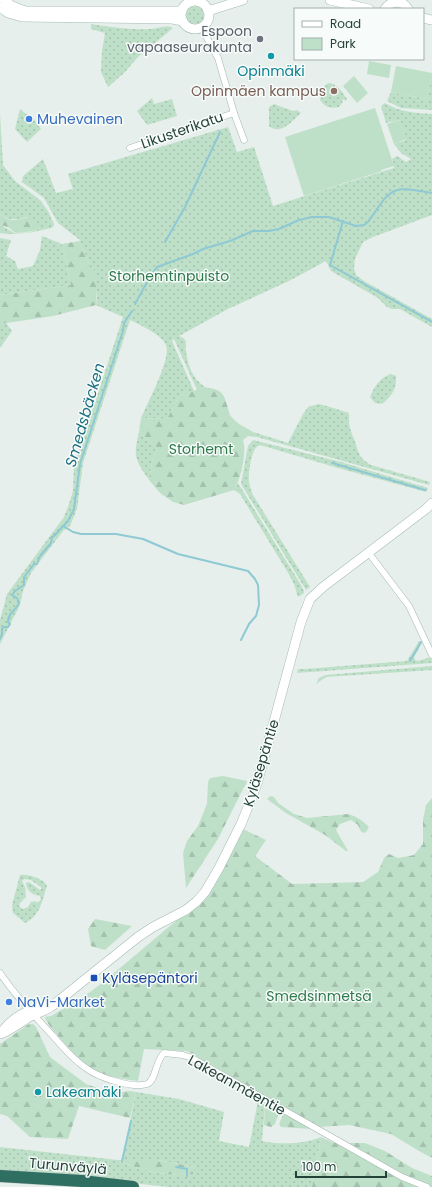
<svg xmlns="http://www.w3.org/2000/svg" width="432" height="1187" viewBox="0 0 432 1187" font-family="Poppins,sans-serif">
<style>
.green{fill:url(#green-dots);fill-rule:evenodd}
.forest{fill:url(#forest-firs)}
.pitch{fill:#bfe0c8}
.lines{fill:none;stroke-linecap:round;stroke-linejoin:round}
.stream{stroke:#8ec9d4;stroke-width:2}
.minor-casing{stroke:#a8b8b2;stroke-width:7}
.secondary-casing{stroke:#a4bbb3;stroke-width:10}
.motorway-casing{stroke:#c2cac8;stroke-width:13}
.minor{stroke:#fff;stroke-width:6}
.secondary{stroke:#fff;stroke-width:9}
.motorway{stroke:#2f6f62;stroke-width:12}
.worship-dot{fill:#6b7280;stroke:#f7fbf9;stroke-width:1.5}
.culture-dot{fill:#0f9aa8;stroke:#f7fbf9;stroke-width:1.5}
.education-dot{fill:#8d6e63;stroke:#f7fbf9;stroke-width:1.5}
.shop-dot{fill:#3f7fe0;stroke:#f7fbf9;stroke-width:1.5}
.transit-dot{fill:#1a4fb4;stroke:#f7fbf9;stroke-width:1.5}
.labels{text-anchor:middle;stroke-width:3;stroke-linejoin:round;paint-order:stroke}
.worship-label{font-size:14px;fill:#5b616d;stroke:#f7fbf9;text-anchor:end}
.culture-label{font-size:14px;fill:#0d838f;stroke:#f7fbf9}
.education-label{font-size:14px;fill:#785e54;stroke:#f7fbf9;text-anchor:end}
.shop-label{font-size:14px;fill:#366cbe;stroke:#f7fbf9;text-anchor:start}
.street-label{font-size:14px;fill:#24423a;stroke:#f7fbf9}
.park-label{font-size:14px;fill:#2d7a4b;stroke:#f7fbf9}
.transit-label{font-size:14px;fill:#164399;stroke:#f7fbf9;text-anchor:start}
.water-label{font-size:15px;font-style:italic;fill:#1c6f80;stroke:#f7fbf9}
</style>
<defs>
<pattern id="green-dots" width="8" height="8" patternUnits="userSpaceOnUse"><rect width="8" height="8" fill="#bfe0c8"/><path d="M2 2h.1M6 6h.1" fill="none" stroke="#a4c1ad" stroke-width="1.8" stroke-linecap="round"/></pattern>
<pattern id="forest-firs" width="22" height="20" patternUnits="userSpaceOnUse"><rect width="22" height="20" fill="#bfe0c8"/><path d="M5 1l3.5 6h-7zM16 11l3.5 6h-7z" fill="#a4c1ad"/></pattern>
</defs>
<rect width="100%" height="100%" fill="#e6efeb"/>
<g class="green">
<circle cx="195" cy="15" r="9"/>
<path d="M91 24C110 27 129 30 149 29 156 29 167 24 173 28L137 58 125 72 108 87 101 72 102 51 105 33 91 29Z"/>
<path d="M432 72V110L401 108 387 101 391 92 427 99Z"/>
<path d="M328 83C337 83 342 92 347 99L346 101 343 99 342 103 339 107C330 109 325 107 320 100L321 96 319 97 317 96 318 93Z"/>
<path d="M152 98 154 104 172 99 177 116 147 125 137 111Z"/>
<path d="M385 103C400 112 415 113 432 114V215L373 237 363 242 355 259 354 268 356 275 364 281 432 319V327L400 309H392L387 307 378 298 331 271 326 261 289 281 228 309 179 336C181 337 185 338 186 342 186 345 185 348 186 351 188 366 192 378 205 387L197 390 174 339 172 341 194 391 179 396 167 419 141 418C147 404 172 357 166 345 161 334 140 325 130 320L83 463 77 509 70 526 63 531 31 573 23 591 20 605 0 644V620L7 594 64 517 69 504 73 491 74 466 123 317 96 305 97 297 94 269 89 263 79 241 80 240 58 223 44 198 22 182 23 176 43 159 56 193 73 189 68 174 228 127 237 152 254 147 273 206 394 168 392 159 397 156 406 162 411 159 401 153 394 144 406 140 399 120 386 123 381 106Z"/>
<path d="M274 104 293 111 297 110 301 113C293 120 281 136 269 126V107Z"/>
<path d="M20 109 26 114 31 115 41 129 27 142 15 129Z"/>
<path d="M0 113 3 165 15 181 40 200 48 211 54 224 53 227 51 228C34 232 17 236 0 233V225C5 227 10 231 15 233 22 235 31 231 38 230L39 228 27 217C16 220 10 221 0 214Z"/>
<path d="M42 236 62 244 71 285 0 295V238L11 240 6 256 15 261 18 269 33 266 40 250Z"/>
<path d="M6 323 12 331 0 348V324Z"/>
<path d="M391 374 396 376C397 389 391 397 382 404L375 403 370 397C375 386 379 378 391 374Z"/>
<path d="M319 404 330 407 349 413C349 427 349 426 354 439 359 451 357 457 371 465L430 482 429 485 257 437 247 436 253 432 288 443 303 414 308 407Z"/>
<path d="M139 432 157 448 152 462 149 480C135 459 133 457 139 432Z"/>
<path d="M253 440 341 462 428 488 426 492 338 468 267 447C264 446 261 444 258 446 251 449 248 475 249 482 250 487 251 491 253 495L310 587 306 590 241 484 248 446Z"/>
<path d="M238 483 301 585 304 591V593L298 597 294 584 287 571 240 494 234 490Z"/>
<path d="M419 641 422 643 414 657 415 660 418 661 431 657 432 663 297 673 298 669H305L407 661Z"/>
<path d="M432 666V670L326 677 316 684 319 678 326 675Z"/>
<path d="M20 875C28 874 43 878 47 886 42 901 40 916 25 923L13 913 12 905ZM24 879 31 880 42 888 40 890 29 882 26 883C27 892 32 894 40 896L41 899 38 903 35 901 31 902 28 907 23 909 19 906 20 903 26 897 25 887 22 881Z"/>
<path d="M136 1092 179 1099 224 1112 219 1141 249 1147 258 1101 265 1105 262 1141C279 1145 306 1144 321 1137L312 1187H169L67 1176 0 1171V1147L118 1160C137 1170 171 1178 193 1174L195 1167 157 1160 122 1161Z"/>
</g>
<g class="forest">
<path d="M0 214C4 217 10 221 15 220 27 219 35 212 39 228L38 230 20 233 14 232 8 227 0 225Z"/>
<path d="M79 241 89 263 94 269 97 280 96 305 53 316 0 324V295L71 285 62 244Z"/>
<path d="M205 387C219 390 223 390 227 405 228 408 229 412 230 415 235 423 245 427 253 432L243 440C247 452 241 479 234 490L184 505 173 502 160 493 149 480 152 462 157 448 139 432 141 418 167 419 179 396Z"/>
<path d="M223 776 247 781 218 839 186 888 183 853 187 841 198 826 207 804 208 782 210 778Z"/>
<path d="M270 796 274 797 278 803 294 814 307 818 348 814C356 816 363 821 369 827L366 832 363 833 360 830 358 825 351 820 340 824 336 830 348 851H346L325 835 286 813 267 799Z"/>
<path d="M432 798V1158L419 1151 391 1134 349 1125 319 1127 187 1051 144 1049 138 1081C123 1079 106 1077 93 1069 75 1058 62 1041 49 1025L46 1020 45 1017 51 1016 82 998 101 984 177 920 204 901 218 879 243 829 266 840 255 856 292 884 363 882 378 872 384 858 389 854 398 858 414 855 423 844V820L426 805Z"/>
<path d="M95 919 132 926 105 950 91 946 88 929Z"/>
<path d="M29 1024H33L36 1027 50 1057 86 1084 103 1090 123 1092 129 1091 136 1092 130 1118 79 1106 68 1139 30 1137 7 1116 0 1114V1044Z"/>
<path d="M265 1105 277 1111 278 1115 275 1124 271 1127 264 1125Z"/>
<path d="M285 1114 311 1129 281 1127 279 1124 283 1115Z"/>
<path d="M321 1137 334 1143H365L385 1151 412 1168 432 1176V1187H312Z"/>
<path d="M118 1160H157L195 1167 193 1174C171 1178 137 1170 118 1160Z"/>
</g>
<g class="pitch">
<path d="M369 61 391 65 389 78 367 74Z"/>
<path d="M396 66 432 73 427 99 391 92Z"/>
<path d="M354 76 368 93 357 103 343 86Z"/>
<path d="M375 108 394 166 381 170 382 171 304 196 285 137Z"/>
<path d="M399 120 406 139 394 144 387 124Z"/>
</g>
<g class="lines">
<g class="stream">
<path d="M343 221 330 265 432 322"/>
<path d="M165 242 185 207 220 132"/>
<path d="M135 304 151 275 157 267 193 254 203 249 230 241 253 231H269L279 229 299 220 312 217H329L356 226 364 225 368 222C392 188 389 185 432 193"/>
<path d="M332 463 425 490"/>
<path d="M63 526 73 532 81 534H116L143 539 178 554 248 571 255 579 258 585 259 605 256 616 249 624 241 640"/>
<path d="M0 639 2 634V629L4 627H8L10 624 8 622C8 612 16 611 19 603L17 598 12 595 15 591 24 585V577L34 564H37L40 556 51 543 52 537 54 536 68 521 74 509 80 464 123 331 124 323 132 311"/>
<path d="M410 661 421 642"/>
<path d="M122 1161 131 1121"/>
<path d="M176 1167 187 1169V1176"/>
</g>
<defs>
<g id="minor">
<path d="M199 0V2"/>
<path d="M191 2 192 0"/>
<path d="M201 27 218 58 234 113 244 140"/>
<path d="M130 148 234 113"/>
<path d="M368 552 409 606 432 655"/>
<path d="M0 973C15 996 35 1016 53 1036 63 1047 73 1060 86 1068 97 1077 133 1089 147 1084 156 1081 155 1061 164 1053L183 1055 192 1058 402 1177 427 1187"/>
</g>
<g id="secondary">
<path d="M4 0 12 6 25 11H182"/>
<path d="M330 0 369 9"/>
<circle cx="195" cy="15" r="14"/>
<path d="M0 7 8 13 22 17 172 19 183 21"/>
<path d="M385 9C391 0 403 0 408 9"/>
<path d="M208 11 243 0"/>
<path d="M423 18 432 20"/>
<path d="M2 1032C13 1016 29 1010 48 1004"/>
<path d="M1 1034C10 1030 17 1025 26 1019 37 1012 47 1012 57 1002L138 937 153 927 186 910 196 902 205 892 219 868 242 822 257 784 301 622 310 599 323 587 426 509 432 503"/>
</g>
<path id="motorway" d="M0 1176 82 1181 133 1187"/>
</defs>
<use href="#minor" class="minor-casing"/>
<use href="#secondary" class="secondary-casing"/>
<use href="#motorway" class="motorway-casing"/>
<use href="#minor" class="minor"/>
<use href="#secondary" class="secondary"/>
<use href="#motorway" class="motorway"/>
</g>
<circle class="worship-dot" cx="260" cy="39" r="4"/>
<g class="culture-dot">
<circle cx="271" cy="56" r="4"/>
<circle cx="38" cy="1092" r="4"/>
</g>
<circle class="education-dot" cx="334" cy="91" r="4"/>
<g class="shop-dot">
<circle cx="29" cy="119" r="4"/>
<circle cx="9" cy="1002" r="4"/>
</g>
<rect class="transit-dot" x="90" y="974" width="8" height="8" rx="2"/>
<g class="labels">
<g class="worship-label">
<text x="252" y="36">Espoon<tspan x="252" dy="16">vapaaseurakunta</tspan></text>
</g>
<g class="culture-label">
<text x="271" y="76">Opinmäki</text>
<text x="46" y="1097" text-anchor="start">Lakeamäki</text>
</g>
<g class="education-label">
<text x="326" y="96">Opinmäen kampus</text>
</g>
<g class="shop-label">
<text x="37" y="124">Muhevainen</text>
<text x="17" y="1007">NaVi-Market</text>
</g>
<g class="street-label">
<text transform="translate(182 130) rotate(-19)" y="5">Likusterikatu</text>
<text transform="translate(261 763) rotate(-73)" y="5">Kyläsepäntie</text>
<text transform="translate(237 1085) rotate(29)" y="5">Lakeanmäentie</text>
<text transform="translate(68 1166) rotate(5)" y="5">Turunväylä</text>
</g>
<g class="park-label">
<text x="169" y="281">Storhemtinpuisto</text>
<text x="201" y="454">Storhemt</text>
<text x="319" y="1001">Smedsinmetsä</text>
</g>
<g class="transit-label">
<text x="102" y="983">Kyläsepäntori</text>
</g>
<g class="water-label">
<text transform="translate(85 415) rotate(-74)" y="5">Smedsbäcken</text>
</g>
</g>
<rect x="294" y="8" width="130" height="52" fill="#f7fbf9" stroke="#a3b1ad"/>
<rect x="302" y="21" width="20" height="6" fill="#ffffff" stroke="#a3b1ad"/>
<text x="330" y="28" font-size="12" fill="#24423a">Road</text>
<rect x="302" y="38" width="20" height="12" fill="#bfe0c8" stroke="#a3b1ad"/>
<text x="330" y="48" font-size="12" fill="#24423a">Park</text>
<path d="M296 1171v6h90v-6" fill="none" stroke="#24423a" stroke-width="2"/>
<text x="302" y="1171" font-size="12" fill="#24423a" stroke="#f7fbf9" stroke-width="3" paint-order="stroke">100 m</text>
</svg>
